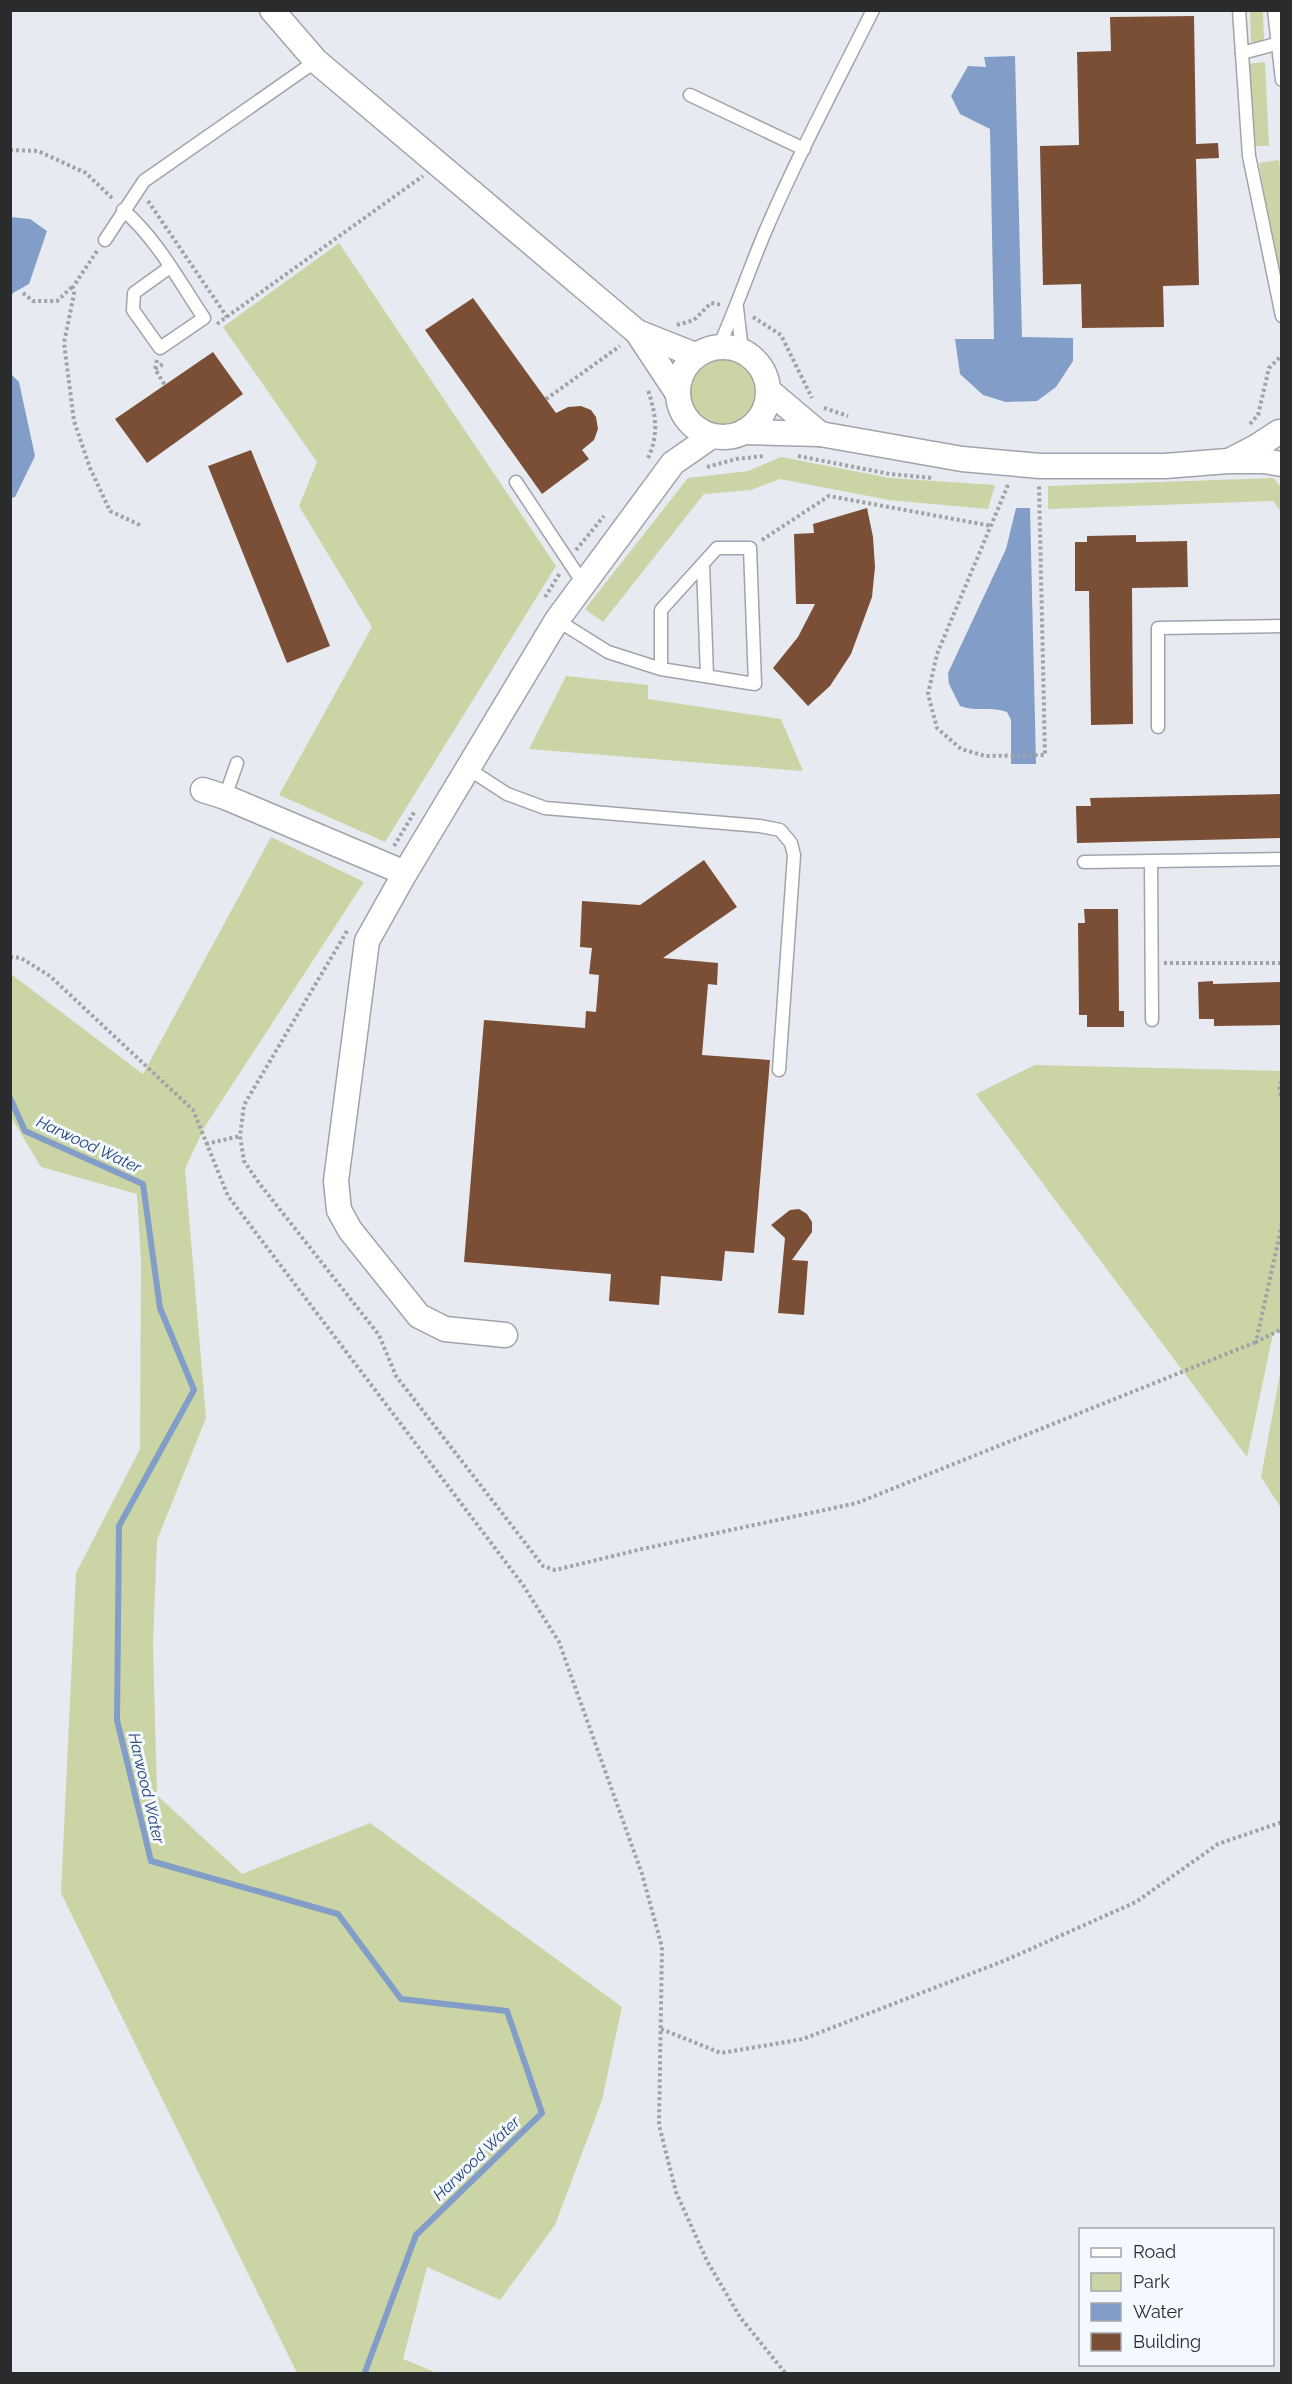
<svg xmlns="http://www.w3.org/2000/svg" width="1292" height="2384" viewBox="0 0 1292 2384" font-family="Raleway,sans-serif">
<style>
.green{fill:#cbd4a4}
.water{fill:#829dc7}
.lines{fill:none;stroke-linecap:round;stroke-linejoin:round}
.stream{stroke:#829dc7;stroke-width:6}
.building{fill:#7b4f36}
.lane-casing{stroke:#a0a4aa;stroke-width:15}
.street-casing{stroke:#a0a4aa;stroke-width:27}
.path{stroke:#9fa3a7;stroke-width:4;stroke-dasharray:3 3;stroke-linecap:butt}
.lane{stroke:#fff;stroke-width:12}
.street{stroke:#fff;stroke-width:24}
.labels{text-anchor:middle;stroke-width:6;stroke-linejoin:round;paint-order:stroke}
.water-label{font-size:16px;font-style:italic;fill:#1f4076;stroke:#f4f9ff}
</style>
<rect width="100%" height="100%" fill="#e7ebf1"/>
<g class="green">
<path d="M1250 11H1263L1264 41 1251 42Z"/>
<path d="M1265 62 1269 146H1256L1248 64Z"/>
<path d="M1279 160 1281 174V285L1277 273 1259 163Z"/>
<path d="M339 243 556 566 385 842 279 795 372 627 299 506 317 462 223 327Z"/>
<circle cx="723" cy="391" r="36"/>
<path d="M781 457 890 478 995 485 988 509 889 500 780 479 751 490 704 494 603 622 585 609 688 478 748 471Z"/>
<path d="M1273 478 1281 487V512L1273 501 1048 509V486Z"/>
<path d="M566 676 648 685V699L781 719 803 771 529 749Z"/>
<path d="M271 837 364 882 204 1128 185 1169 206 1418 157 1540 153 1644 157 1795 242 1874 370 1823 622 2007 602 2100 555 2225 500 2300 427 2267 403 2359 437 2373H297L61 1893 76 1573 140 1449 141 1261 137 1194 41 1167 11 1117V974L143 1074Z"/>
<path d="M1035 1065 1281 1071V1329L1273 1334 1247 1457 976 1094Z"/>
<path d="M1281 1368 1282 1508H1281L1261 1477Z"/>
</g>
<g class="water">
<path d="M1015 56 1022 337 1073 338V361L1056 387 1037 401 1006 402 983 395 960 374 955 339H994L990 129 960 114 951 96 968 66 986 67 984 57Z"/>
<path d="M11 217 30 219 47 231 29 284 13 293 11 297Z"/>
<path d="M10 373 19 382 35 456 15 497 11 498Z"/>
<path d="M1016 508H1030L1036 764H1011V720L1007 712C991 706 976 712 960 706L949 684 948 673 1006 549Z"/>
</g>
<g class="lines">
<path class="stream" d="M10 1098 25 1131 143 1184 160 1308 194 1390 119 1526 117 1720 151 1861 338 1914 401 1999 507 2011 542 2113 416 2235 365 2372 367 2374"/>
</g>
<g class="building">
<path d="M1194 16 1196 144 1218 143 1219 158 1196 159 1199 285 1163 286 1164 327 1082 328 1081 284 1043 285 1040 146 1079 145 1077 52 1111 51 1110 17Z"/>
<path d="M473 298 556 413 568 407 581 406 591 410 596 417 598 429 594 440 582 450 589 459 542 494 425 330Z"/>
<path d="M213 352 243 394 147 463 115 419Z"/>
<path d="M251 450 330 646 287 663 208 466Z"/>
<path d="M867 508 873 537 875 567 872 597 851 654 830 686 808 706 773 668 798 637 815 604H796L794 534 814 533 813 524Z"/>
<path d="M1136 535V542L1187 541 1188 587 1132 588 1133 724 1091 725 1089 591H1075V542H1087V536Z"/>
<path d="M1280 794 1281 838 1077 843 1076 806H1091L1090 798Z"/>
<path d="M704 860 737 907 663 958 718 963 717 985 708 984 702 1055 770 1060 754 1253 725 1251 722 1281 661 1276 659 1305 609 1301 611 1274 464 1262 484 1020 585 1028 586 1011 596 1012 599 975 589 974 592 948 580 947 582 901 640 905Z"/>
<path d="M1084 909H1118L1119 1011H1124V1027H1087V1015H1079L1078 923H1085Z"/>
<path d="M1213 981V984L1281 982V1025L1214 1026V1019H1199L1198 982Z"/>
<path d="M799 1209 807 1214 812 1222V1232L792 1260 808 1261 804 1315 778 1313 785 1238 771 1225 790 1210Z"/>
</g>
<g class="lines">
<defs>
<g id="lane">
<path d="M1239 10 1249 156 1282 316"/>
<path d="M1274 10 1282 80"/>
<path d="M1242 53 1276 44"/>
<path d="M690 95 804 149"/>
<path d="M123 210C157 239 179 281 204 318L160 348 133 310 134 293 170 267"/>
<path d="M105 240 144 181 316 61"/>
<path d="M737 308 742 350"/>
<path d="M719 346C736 309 749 270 765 232 797 157 836 84 873 10"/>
<path d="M516 482 583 583"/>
<path d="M703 564 707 676"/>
<path d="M557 620 608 652 661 669 755 684 750 548H717L661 610V669"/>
<path d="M1158 727V628L1282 626"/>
<path d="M467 768 507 794 545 808 760 826 780 830 791 843 794 855 779 1070"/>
<path d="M225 797 237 763"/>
<path d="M1084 862 1282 859"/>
<path d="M1151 862 1152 1020"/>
</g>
<g id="street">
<path d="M272 10 316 61 637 332 678 394"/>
<path d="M637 332 695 355"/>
<circle cx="723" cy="392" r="45"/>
<path d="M769 391 820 434"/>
<path d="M744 432 820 434 962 459 1040 466H1165L1228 461H1264L1282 464"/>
<path d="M1233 459 1256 447 1279 432"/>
<path d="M203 790 225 797 405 873 557 620 673 463 712 436"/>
<path d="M405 873 367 941 336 1181 339 1210 350 1230 419 1316 445 1329 505 1335"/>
</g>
</defs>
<use href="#lane" class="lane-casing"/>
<use href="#street" class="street-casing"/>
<g class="path">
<path d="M10 150 38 151 86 173 114 200"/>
<path d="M148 201 227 317"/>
<path d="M97 251 73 287 74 294 64 343 74 421 90 468 110 511 142 526"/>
<path d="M23 293 33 301H57L72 287"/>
<path d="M753 317 781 335 812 398"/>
<path d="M217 324 423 176"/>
<path d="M677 325 694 320 711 303 722 305"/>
<path d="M157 360 155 369 165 385"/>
<path d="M155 369 163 364"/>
<path d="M546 399 620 346"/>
<path d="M824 408 848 416"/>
<path d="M1250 424 1258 415 1269 368 1282 355"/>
<path d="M798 456 890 474 933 478"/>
<path d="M648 458C659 435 656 414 648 390"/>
<path d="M707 467 736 459 764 456"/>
<path d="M1008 485 937 654 928 694 937 728 961 749 985 756 1045 755 1039 485"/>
<path d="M762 540 829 496 992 526"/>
<path d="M576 550 604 516"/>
<path d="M545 597 560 573"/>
<path d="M394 846 415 811"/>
<path d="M347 931 244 1105 240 1136 244 1161 259 1183 379 1335 396 1376 543 1566 555 1570 642 1549 857 1503 1256 1342"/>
<path d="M10 957 21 958 50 976 193 1110 228 1196 523 1585 559 1642 642 1874 662 1947 659 2125 676 2192 707 2261 740 2317 786 2374"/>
<path d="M1164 963H1282"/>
<path d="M1282 1082 1279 1085 1282 1101"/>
<path d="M206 1144 240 1136"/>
<path d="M1282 1224 1256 1342 1282 1329"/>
<path d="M661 2029 721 2053 803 2039 1006 1960 1136 1902 1218 1844 1282 1822"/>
</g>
<use href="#lane" class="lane"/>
<use href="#street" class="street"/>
</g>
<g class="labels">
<g class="water-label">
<text transform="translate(89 1144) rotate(25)" y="6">Harwood Water</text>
<text transform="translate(147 1788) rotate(77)" y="6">Harwood Water</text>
<text transform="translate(476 2158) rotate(-44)" y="6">Harwood Water</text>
</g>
</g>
<rect width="1292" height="2384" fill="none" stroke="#292b2d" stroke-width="24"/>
<rect x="1079" y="2228" width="195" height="138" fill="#f4f9ff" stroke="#a3a7ab" stroke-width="1.5"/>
<rect x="1091" y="2248" width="30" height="9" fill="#ffffff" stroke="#a3a7ab" stroke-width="1.5"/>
<text x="1133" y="2258" font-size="18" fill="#292b2d">Road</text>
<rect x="1091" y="2273" width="30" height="18" fill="#cbd4a4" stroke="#a3a7ab" stroke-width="1.5"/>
<text x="1133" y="2288" font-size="18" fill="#292b2d">Park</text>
<rect x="1091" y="2303" width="30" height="18" fill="#829dc7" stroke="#a3a7ab" stroke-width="1.5"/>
<text x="1133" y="2318" font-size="18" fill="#292b2d">Water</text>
<rect x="1091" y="2333" width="30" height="18" fill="#7b4f36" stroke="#a3a7ab" stroke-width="1.5"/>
<text x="1133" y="2348" font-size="18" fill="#292b2d">Building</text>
</svg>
